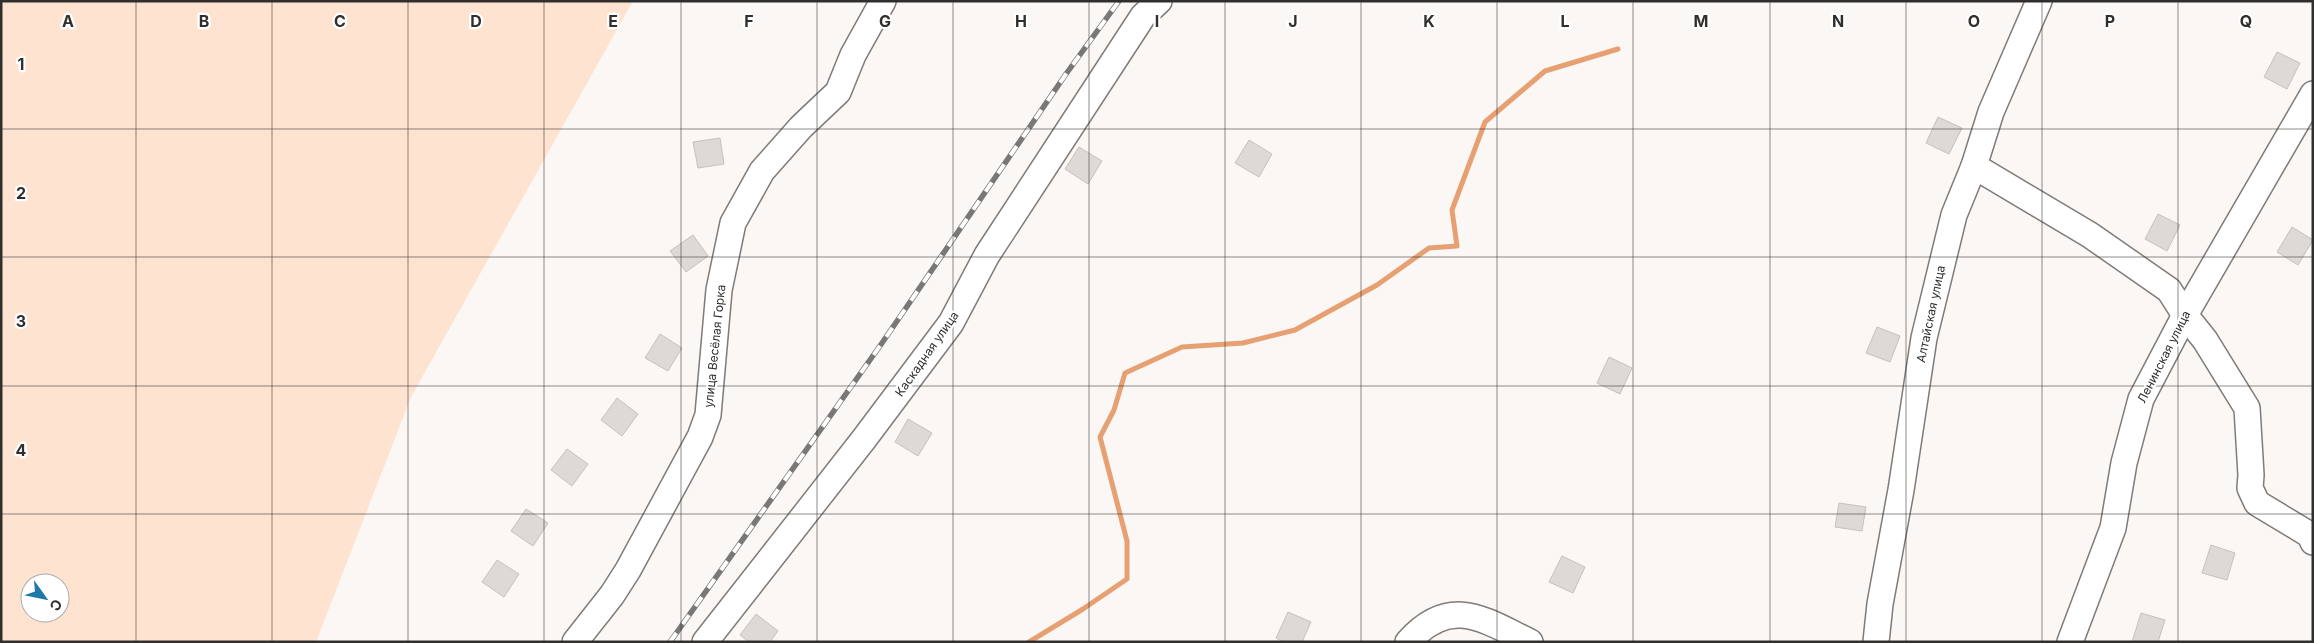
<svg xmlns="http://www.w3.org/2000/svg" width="2314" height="643" viewBox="0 0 2314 643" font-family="Inter,sans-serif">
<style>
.green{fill:#fee3d1;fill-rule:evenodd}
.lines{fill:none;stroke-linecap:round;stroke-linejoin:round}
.stream{stroke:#e6a072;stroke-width:5}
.building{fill:#ddd9d7;stroke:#c5c1be}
.minor-casing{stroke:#7f7b79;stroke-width:28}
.minor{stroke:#fff;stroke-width:25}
.rail-casing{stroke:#7a7876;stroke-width:5.5}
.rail{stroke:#fff;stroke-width:4;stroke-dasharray:11;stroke-linecap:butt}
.grid{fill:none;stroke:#302f2e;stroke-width:1;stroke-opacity:0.55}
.labels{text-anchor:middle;stroke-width:4.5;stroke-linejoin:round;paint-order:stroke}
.street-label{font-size:12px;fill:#302f2e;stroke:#fff}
.grid-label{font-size:16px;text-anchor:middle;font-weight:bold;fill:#302f2e;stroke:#fff;stroke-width:4.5;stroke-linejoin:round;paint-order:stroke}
</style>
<rect width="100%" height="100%" fill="#fbf7f4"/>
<path class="green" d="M1 1H633L411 397 316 642H1ZM30 583H60V613H30Z"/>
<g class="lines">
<path class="stream" d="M1029 642 1083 609 1127 579V541L1100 437 1114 410 1125 373 1182 347 1243 343 1295 330 1377 285 1429 248 1457 246 1452 210 1485 122 1545 71 1618 49"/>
</g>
<g class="building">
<path d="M2277 52 2300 63 2287 89 2264 77Z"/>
<path d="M1938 117 1962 128 1949 154 1926 143Z"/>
<path d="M720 138 724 164 698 168 693 142Z"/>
<path d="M1249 140 1272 154 1259 177 1235 163Z"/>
<path d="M1079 147 1102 161 1088 184 1065 169Z"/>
<path d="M2158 214 2180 225 2167 251 2145 239Z"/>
<path d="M2292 227 2313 240 2298 265 2277 252Z"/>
<path d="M693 235 708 256 686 272 670 251Z"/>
<path d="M1877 327 1900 336 1890 362 1866 353Z"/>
<path d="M660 334 682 348 668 371 645 358Z"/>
<path d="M1609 357 1632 368 1620 394 1597 383Z"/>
<path d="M617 398 638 414 622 436 601 420Z"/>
<path d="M908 419 932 433 918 456 895 442Z"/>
<path d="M567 449 588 464 572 486 551 470Z"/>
<path d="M1839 503 1866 507 1862 531 1835 527Z"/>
<path d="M526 509 548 523 533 546 511 531Z"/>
<path d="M2211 545 2235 553 2227 580 2202 573Z"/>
<path d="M1562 556 1585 567 1573 593 1549 582Z"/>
<path d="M497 560 519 574 504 597 482 582Z"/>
<path d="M1288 612 1311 622 1302 642H1284L1276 638Z"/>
<path d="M2141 613 2165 620 2158 642H2132Z"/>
<path d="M756 614 778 631 770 642H749L740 635Z"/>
</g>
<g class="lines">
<defs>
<g id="minor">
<path d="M1974 166 2090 235 2169 290 2185 315 2205 340 2247 408 2251 475 2250 488 2257 503 2310 535 2313 542"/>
<path d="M575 642 612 595 628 570 700 437 708 415 719 290 733 223 762 171 801 127 838 92 853 55 883 1"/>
<path d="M705 642 864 439 951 323 987 255 1143 16 1159 1"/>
<path d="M1408 642C1450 595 1483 619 1530 642"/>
<path d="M1876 642 1880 604 1901 490 1924 338 1954 215 1974 166 1991 112 2039 1"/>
<path d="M2070 642 2113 528 2124 463 2141 399 2185 315 2313 94"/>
</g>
</defs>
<use href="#minor" class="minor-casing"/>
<use href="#minor" class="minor"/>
<defs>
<path id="rail" d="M670 642 882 343 1066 74 1119 1"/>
</defs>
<use href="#rail" class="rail-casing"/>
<use href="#rail" class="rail"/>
</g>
<path class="grid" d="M136 1V642M272 1V642M408 1V642M544 1V642M681 1V642M817 1V642M953 1V642M1089 1V642M1225 1V642M1361 1V642M1497 1V642M1633 1V642M1770 1V642M1906 1V642M2042 1V642M2178 1V642M1 129H2313M1 257H2313M1 386H2313M1 514H2313"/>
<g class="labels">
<g class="street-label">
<text transform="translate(1931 314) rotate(-78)" y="4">Алтайская улица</text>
<text transform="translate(715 346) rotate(-84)" y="4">улица Весёлая Горка</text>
<text transform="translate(927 354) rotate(-55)" y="4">Каскадная улица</text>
<text transform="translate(2164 357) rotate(-63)" y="4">Ленинская улица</text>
</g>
</g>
<g class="grid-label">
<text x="68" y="27">A</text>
<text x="204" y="27">B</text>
<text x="340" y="27">C</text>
<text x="476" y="27">D</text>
<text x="613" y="27">E</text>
<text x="749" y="27">F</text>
<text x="885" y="27">G</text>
<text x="1021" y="27">H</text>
<text x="1157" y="27">I</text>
<text x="1293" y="27">J</text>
<text x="1429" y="27">K</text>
<text x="1565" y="27">L</text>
<text x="1701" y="27">M</text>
<text x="1838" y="27">N</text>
<text x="1974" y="27">O</text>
<text x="2110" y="27">P</text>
<text x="2246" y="27">Q</text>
<text x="21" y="70">1</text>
<text x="21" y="199">2</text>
<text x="21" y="327">3</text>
<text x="21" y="456">4</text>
</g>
<rect width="2314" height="643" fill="none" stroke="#302f2e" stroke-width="5"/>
<g transform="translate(45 598) rotate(123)"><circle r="24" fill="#ffffff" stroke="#acacab"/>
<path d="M0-4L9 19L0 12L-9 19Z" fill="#1f79a7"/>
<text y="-8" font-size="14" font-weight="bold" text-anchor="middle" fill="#302f2e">С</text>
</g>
</svg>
